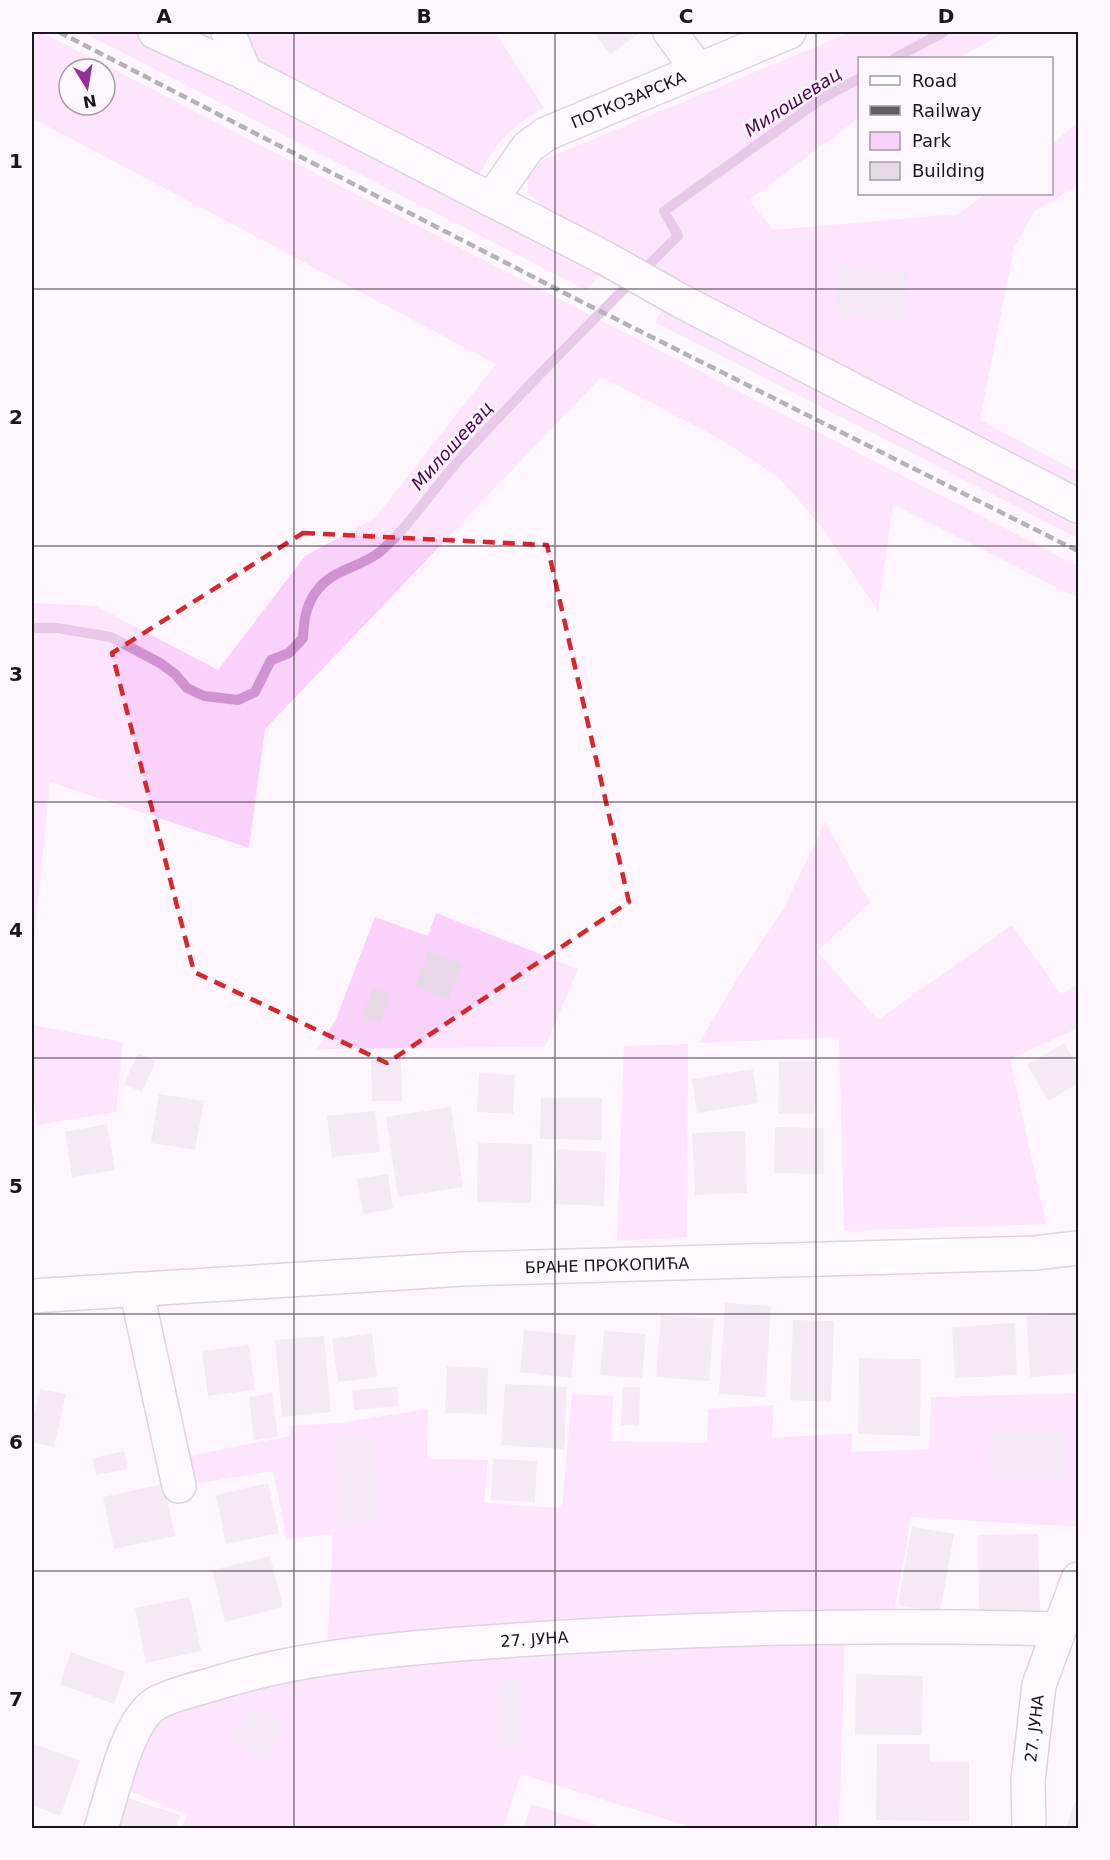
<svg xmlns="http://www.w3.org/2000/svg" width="1110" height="1860" viewBox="0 0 1110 1860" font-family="'DejaVu Sans',sans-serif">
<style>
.green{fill:#fad1fa;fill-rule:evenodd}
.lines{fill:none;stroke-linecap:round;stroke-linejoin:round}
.stream{stroke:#cf93d1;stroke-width:10}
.building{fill:#e7d9e7}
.minor-casing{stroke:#b7aab7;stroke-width:36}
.tertiary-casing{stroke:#b7aab7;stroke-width:36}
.minor{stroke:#fff;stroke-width:33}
.tertiary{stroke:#fff;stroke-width:33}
.rail{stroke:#635c63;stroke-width:4.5;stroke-dasharray:9 4.5;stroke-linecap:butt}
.marked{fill:none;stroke:#d62828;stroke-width:4.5;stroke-dasharray:12 8;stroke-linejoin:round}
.grid{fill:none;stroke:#1b161b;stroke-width:1.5;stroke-opacity:0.55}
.labels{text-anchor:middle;stroke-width:4.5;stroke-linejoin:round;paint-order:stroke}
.street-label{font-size:16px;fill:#1b161b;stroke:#fff6ff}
.water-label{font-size:18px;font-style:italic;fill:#4b004f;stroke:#fff6ff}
.neatline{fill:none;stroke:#1b161b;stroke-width:2}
.grid-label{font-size:20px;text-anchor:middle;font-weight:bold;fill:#1b161b}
</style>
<rect width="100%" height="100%" fill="#fff6ff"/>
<g class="green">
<path d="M32 32H41L1078 566V598L893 504 878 611 821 526 778 477 717 437 601 377 265 729 249 848 50 782 32 961V603L96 606 218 670 305 556 375 518 496 364 32 118ZM69 69H105V105H69Z"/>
<path d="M82 32H495L544 108C499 133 484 157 469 205L601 275 586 290Z"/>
<path d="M851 32H1006L959 58H860L859 118 749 200 773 230 958 214 986 194H1052V144L1078 122V185L1035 211 1014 247 980 420 1078 472V494L543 207 528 192 527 173 543 160Z"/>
<path d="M664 307 1078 519V538L655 322Z"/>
<path d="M825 822 870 903 817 951 878 1020 1012 925 1061 995 1078 984V1028L1010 1059 1046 1224 844 1231 839 1037 699 1043 740 974 783 910Z"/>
<path d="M436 913 578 969 545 1047 317 1049 336 1019 375 917 428 936Z"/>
<path d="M32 1025 123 1042 116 1112 37 1125 32 1084Z"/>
<path d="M688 1044 687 1237 617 1241 624 1046Z"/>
<path d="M1078 1393V1527L911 1517 893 1618 327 1650 333 1534 287 1539 273 1471 194 1484 187 1456 290 1436 289 1426 339 1423 428 1409 427 1459 488 1460 484 1503 562 1508 572 1394 613 1396 611 1441 707 1443 708 1409 774 1405 772 1438 852 1433 851 1452 929 1449 931 1397Z"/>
<path d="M845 1636 839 1828H694L521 1774 503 1828H182L187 1815 125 1789 156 1720 243 1685 414 1656Z"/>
<path d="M532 1804 606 1828H523Z"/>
</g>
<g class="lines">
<g class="stream">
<path d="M895 58 944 32"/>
<path d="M32 628H57L111 637 160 663 175 674 187 688 204 696 238 700 255 692 271 660 289 653 303 638C304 619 306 603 319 588 336 568 362 567 381 551 413 522 438 482 467 451 536 377 606 306 678 236L664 211 823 98 860 78"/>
</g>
</g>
<g class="building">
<path d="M593 32H641L610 54Z"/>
<path d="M839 266 908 272 903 320 835 314Z"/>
<path d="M429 951 462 964 448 1000 415 986Z"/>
<path d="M373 988 391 995 380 1022 363 1016Z"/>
<path d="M1064 1043 1078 1067V1083L1049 1101 1027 1065Z"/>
<path d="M138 1053 156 1061 142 1092 124 1084Z"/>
<path d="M401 1059 402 1101H372L371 1060Z"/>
<path d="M779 1061H816L815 1114H778Z"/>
<path d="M753 1069 758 1103 697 1113 692 1079Z"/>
<path d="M479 1073 515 1075 513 1114 477 1112Z"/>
<path d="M159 1094 204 1101 195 1150 151 1143Z"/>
<path d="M541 1098H602V1140L540 1139Z"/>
<path d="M451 1107 463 1187 398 1197 386 1117Z"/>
<path d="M375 1111 380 1152 332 1157 327 1116Z"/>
<path d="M107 1124 115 1170 72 1177 65 1132Z"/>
<path d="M775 1127 824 1128V1174L774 1173Z"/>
<path d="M745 1131 747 1193 695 1195 692 1133Z"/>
<path d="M478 1143 532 1144 531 1203 477 1202Z"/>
<path d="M557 1149 606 1152 604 1206 554 1204Z"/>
<path d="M388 1174 393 1209 363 1214 357 1179Z"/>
<path d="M725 1303 771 1306 765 1397 719 1394Z"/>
<path d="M1078 1312V1373L1030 1377 1026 1316Z"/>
<path d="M661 1315 714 1319 709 1381 656 1377Z"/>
<path d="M793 1320 834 1321 831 1402 790 1400Z"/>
<path d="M1015 1323 1017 1375 955 1378 952 1327Z"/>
<path d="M524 1330 576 1335 571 1378 520 1372Z"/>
<path d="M604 1331 646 1334 642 1378 600 1375Z"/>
<path d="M372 1333 377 1377 338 1382 332 1339Z"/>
<path d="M324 1336 331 1412 282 1417 275 1340Z"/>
<path d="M249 1345 255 1390 208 1396 202 1351Z"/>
<path d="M859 1358 921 1359 920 1436 858 1434Z"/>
<path d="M447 1366 488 1368 487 1414 445 1413Z"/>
<path d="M505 1384 567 1387 564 1449 501 1445Z"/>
<path d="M397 1387 399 1406 354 1410 352 1390Z"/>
<path d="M623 1387H640L639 1426 621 1425Z"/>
<path d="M40 1389 66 1394 54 1447 32 1442V1425Z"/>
<path d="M272 1393 278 1437 254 1440 249 1397Z"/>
<path d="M990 1431 1065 1432V1478L990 1477Z"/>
<path d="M374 1435 376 1524 338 1525 336 1436Z"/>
<path d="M124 1451 128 1469 96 1475 93 1458Z"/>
<path d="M493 1459 537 1461 535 1502 491 1500Z"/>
<path d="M268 1483 279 1533 226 1544 216 1495Z"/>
<path d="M164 1484 175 1536 114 1549 103 1497Z"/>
<path d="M912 1527 954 1534 940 1612 898 1605Z"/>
<path d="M1038 1534 1040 1611 979 1612 978 1535Z"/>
<path d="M270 1556 283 1607 225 1622 212 1570Z"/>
<path d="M190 1597 201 1651 146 1663 135 1608Z"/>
<path d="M71 1652 125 1672 114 1704 60 1684Z"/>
<path d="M856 1674 923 1676 922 1735 855 1734Z"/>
<rect x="497" y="1681" width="25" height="66"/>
<path d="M252 1705 285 1724 265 1760 231 1740Z"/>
<path d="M32 1743 80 1761 60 1816 32 1805Z"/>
<path d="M877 1744H930V1762H969V1821L876 1820Z"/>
<path d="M127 1798 180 1815 176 1828H117Z"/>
<path d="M1075 1801 1078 1802V1828H1066Z"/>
</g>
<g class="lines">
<defs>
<g id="minor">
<path d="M155 32 245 73 603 257 681 301 1078 506"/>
<path d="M228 32 245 73"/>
<path d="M670 32 698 70"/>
<path id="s1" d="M491 200 528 147 546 134 789 32"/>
<path d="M136 1289 179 1486"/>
<path id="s2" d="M101 1828C112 1796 126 1723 155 1704 170 1695 193 1690 210 1685 288 1660 366 1652 448 1645 651 1629 854 1623 1059 1629"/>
<path id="s3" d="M1029 1828 1028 1780 1039 1685 1078 1579"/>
</g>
<g id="tertiary">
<path id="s4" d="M32 1296 463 1269 1035 1253 1078 1248"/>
</g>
</defs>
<use href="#minor" class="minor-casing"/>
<use href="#tertiary" class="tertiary-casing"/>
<use href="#minor" class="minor"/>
<use href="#tertiary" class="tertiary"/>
<path class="rail" d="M59 32 578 300 1078 551"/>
</g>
<path d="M0 0H1110V1860H0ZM303 533 547 545 629 902 387 1063 194 972 112 653Z" fill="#fff6ff" fill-opacity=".55" fill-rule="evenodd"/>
<path class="marked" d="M303 533 547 545 629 902 387 1063 194 972 112 653Z"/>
<path class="grid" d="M294 32V1828M555 32V1828M816 32V1828M32 289H1078M32 546H1078M32 802H1078M32 1058H1078M32 1314H1078M32 1571H1078"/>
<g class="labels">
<g class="street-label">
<text dy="6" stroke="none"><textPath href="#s1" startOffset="176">ПОТКОЗАРСКА</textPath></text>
<text dy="6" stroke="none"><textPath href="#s4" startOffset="576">БРАНЕ ПРОКОПИЋА</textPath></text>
<text dy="6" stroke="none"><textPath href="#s2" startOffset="524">27. ЈУНА</textPath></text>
<text dy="6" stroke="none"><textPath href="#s3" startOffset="100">27. ЈУНА</textPath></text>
</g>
<g class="water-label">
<text transform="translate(793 102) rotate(-33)" y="6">Милошевац</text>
<text transform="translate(452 446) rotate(-48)" y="6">Милошевац</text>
</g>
</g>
<rect width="1110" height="1860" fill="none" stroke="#fff6ff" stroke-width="66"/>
<rect x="858" y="57" width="195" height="138" fill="#fff6ff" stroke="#a49ca4" stroke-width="1.5"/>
<rect x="870" y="76" width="30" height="9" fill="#ffffff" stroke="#a49ca4" stroke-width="1.5"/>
<text x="912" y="87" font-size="18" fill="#1b161b">Road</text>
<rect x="870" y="106" width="30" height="9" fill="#635c63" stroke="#a49ca4" stroke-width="1.5"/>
<text x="912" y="117" font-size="18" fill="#1b161b">Railway</text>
<rect x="870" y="132" width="30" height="18" fill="#fad1fa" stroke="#a49ca4" stroke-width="1.5"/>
<text x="912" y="147" font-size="18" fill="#1b161b">Park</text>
<rect x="870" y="162" width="30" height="18" fill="#e7d9e7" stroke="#a49ca4" stroke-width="1.5"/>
<text x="912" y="177" font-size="18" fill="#1b161b">Building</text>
<g transform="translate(87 87) rotate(169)"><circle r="28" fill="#fff6ff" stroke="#a49ca4" stroke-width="1.5"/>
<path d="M0-4.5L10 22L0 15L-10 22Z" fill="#923098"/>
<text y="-9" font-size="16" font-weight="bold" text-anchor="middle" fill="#1b161b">N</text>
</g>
<rect x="33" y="33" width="1044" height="1794" class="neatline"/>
<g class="grid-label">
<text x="164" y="23">A</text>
<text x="424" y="23">B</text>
<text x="686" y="23">C</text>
<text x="946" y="23">D</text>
<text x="16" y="168">1</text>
<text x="16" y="424">2</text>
<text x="16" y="681">3</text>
<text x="16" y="937">4</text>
<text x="16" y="1193">5</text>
<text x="16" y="1449">6</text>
<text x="16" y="1706">7</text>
</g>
</svg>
